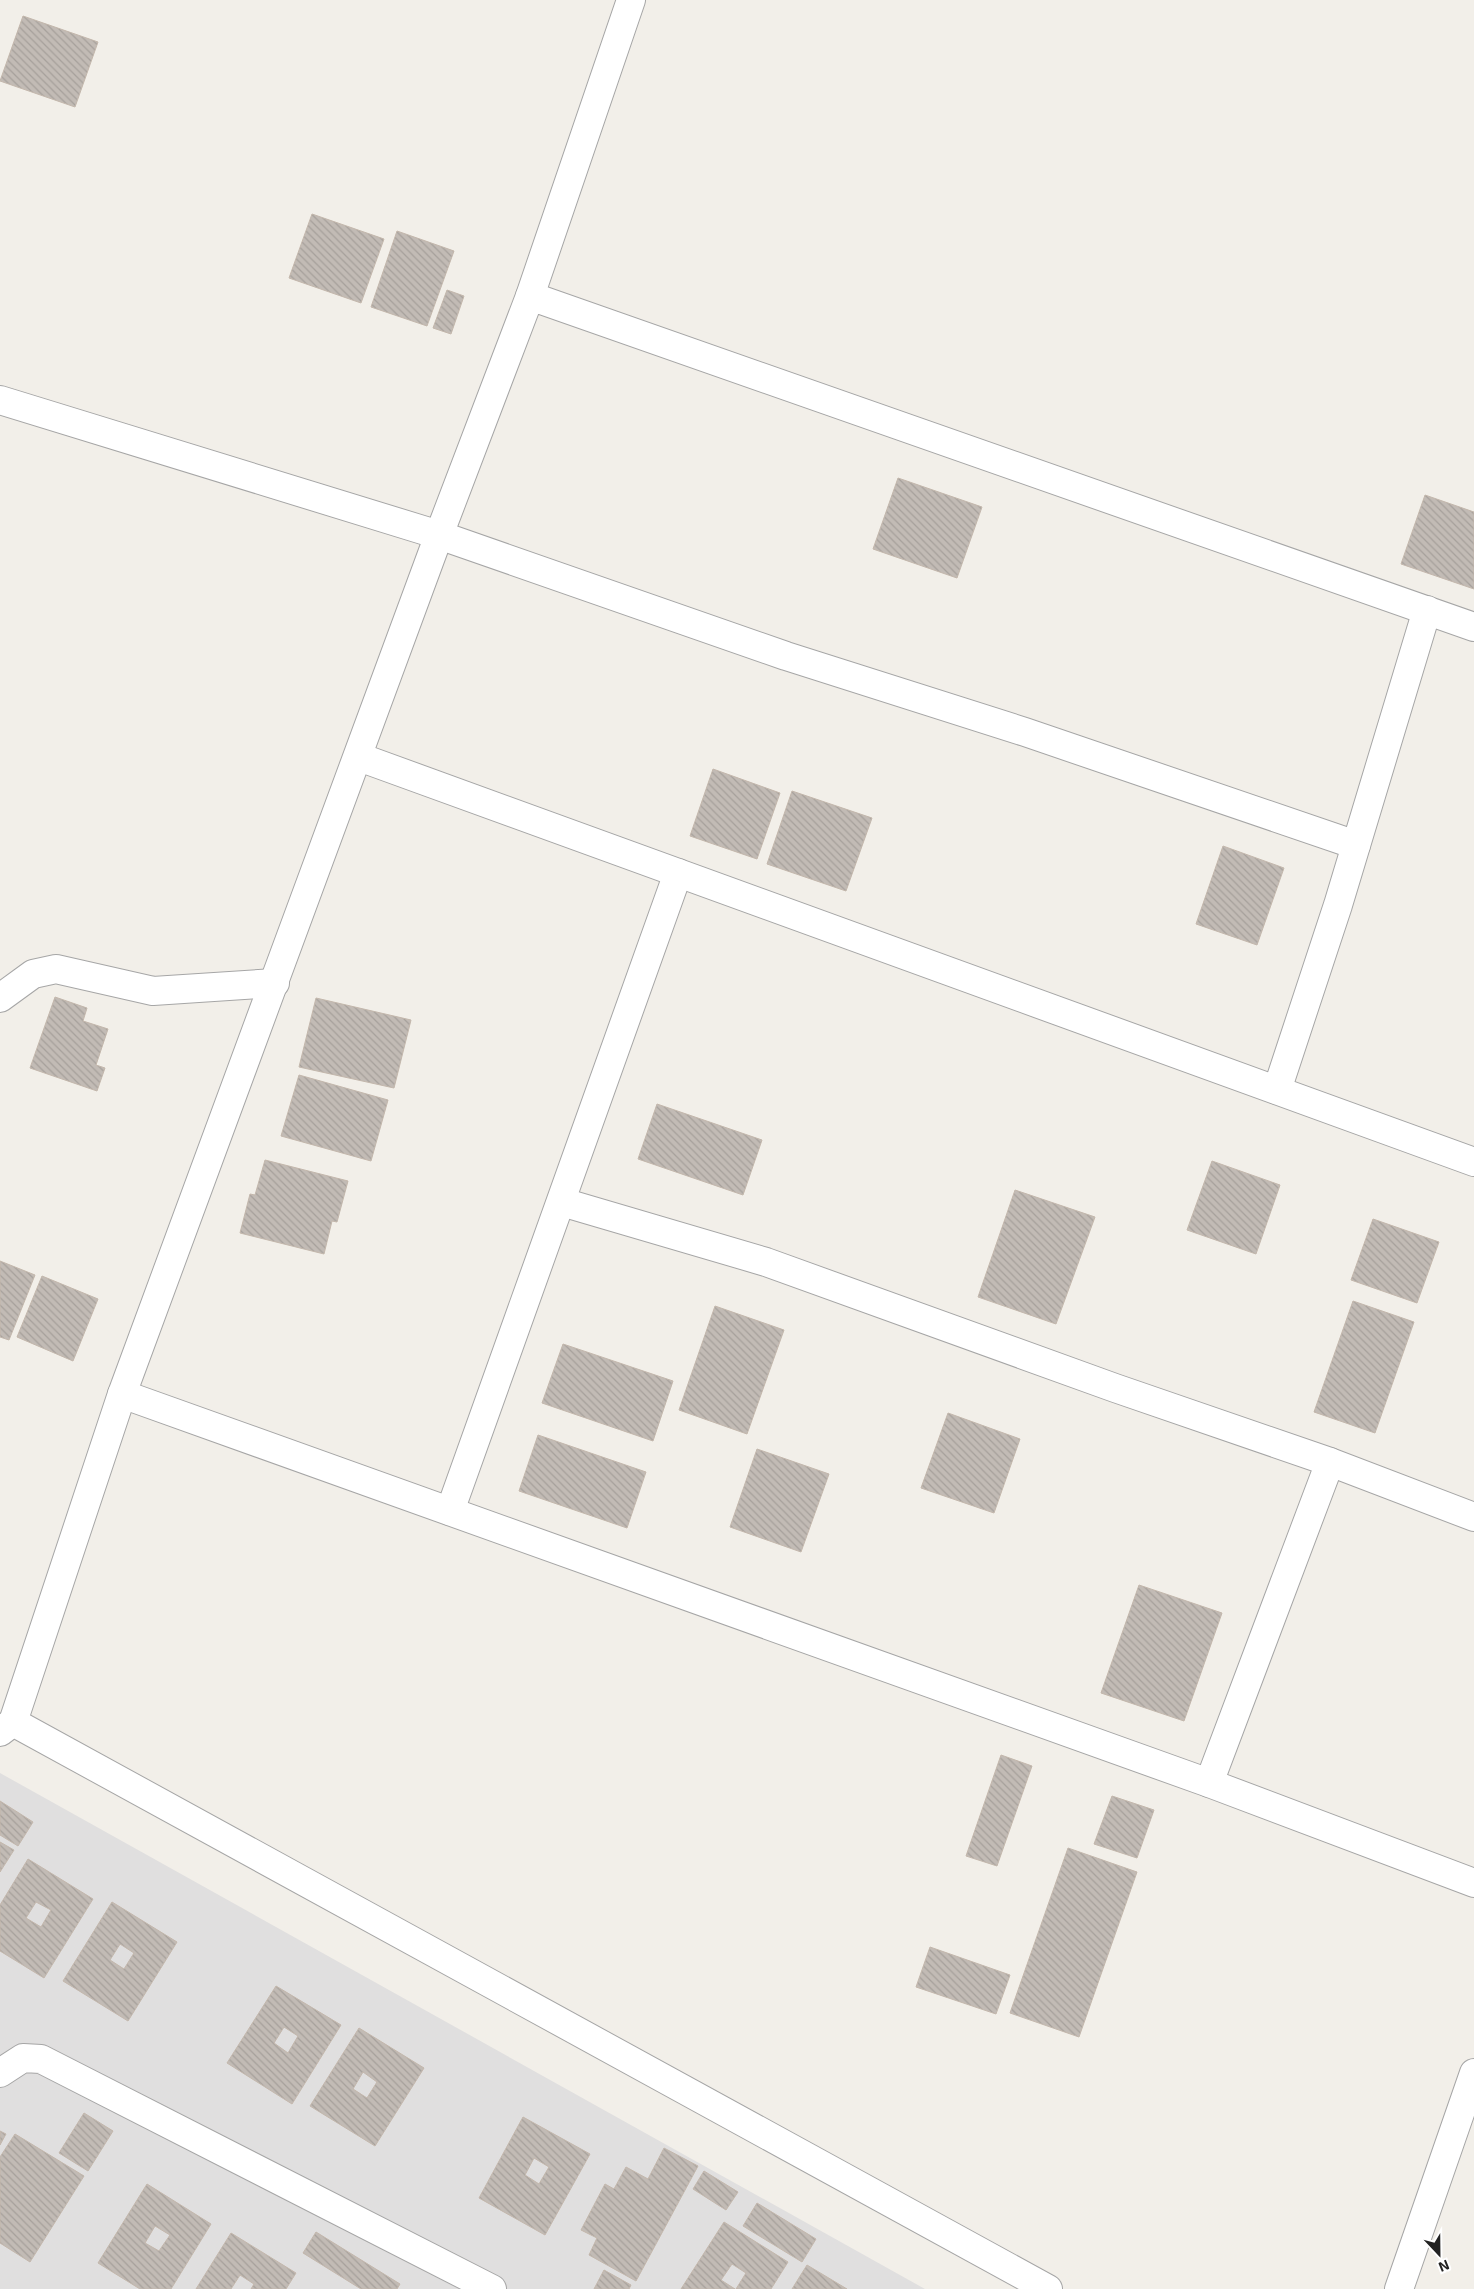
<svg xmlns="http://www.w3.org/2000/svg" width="1474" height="2289" viewBox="0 0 1474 2289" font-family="'Exo 2',sans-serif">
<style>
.residential{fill:#e0dfdf}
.building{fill:url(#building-back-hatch);stroke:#c3b7ac;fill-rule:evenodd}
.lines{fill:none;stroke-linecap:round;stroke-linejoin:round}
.minor-casing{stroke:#a6a6a6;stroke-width:30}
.minor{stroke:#fff;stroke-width:28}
</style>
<defs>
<pattern id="building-back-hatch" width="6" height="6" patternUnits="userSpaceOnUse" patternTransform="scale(1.25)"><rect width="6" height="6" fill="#c2bbb5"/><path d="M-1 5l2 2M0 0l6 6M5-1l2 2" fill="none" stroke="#a6a09b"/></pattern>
</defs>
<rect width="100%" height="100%" fill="#f2efe9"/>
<path class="residential" d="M0 1773 925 2289H0Z"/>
<g class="building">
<path d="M23 16 98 42 75 107 0 81Z"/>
<path d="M312 214 384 239 361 303 289 278Z"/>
<path d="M397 231 454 251 427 326 371 307Z"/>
<path d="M447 290 464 296 451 334 433 328Z"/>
<path d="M898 478 982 507 957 578 873 549Z"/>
<path d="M1425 495 1474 512V589L1401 564Z"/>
<path d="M713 769 780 793 757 859 690 836Z"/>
<path d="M792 791 872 818 846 891 767 864Z"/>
<path d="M1223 846 1284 868 1257 945 1196 924Z"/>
<path d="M55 997 87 1008 83 1021 108 1029 96 1065 105 1068 97 1091 30 1068Z"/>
<path d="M316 998 411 1020 394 1088 299 1067Z"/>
<path d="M299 1075 388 1100 371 1161 281 1136Z"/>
<path d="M657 1104 762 1140 743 1195 638 1159Z"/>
<path d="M265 1160 348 1181 337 1222 332 1221 324 1254 240 1233 250 1194 255 1195Z"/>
<path d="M1212 1161 1280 1185 1256 1254 1187 1230Z"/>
<path d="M1015 1190 1095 1217 1056 1324 978 1297Z"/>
<path d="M1373 1219 1439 1242 1417 1303 1351 1280Z"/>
<path d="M0 1261 35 1275 9 1340 0 1337Z"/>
<path d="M42 1276 98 1299 73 1361 17 1337Z"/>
<path d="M1353 1301 1414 1322 1375 1433 1314 1412Z"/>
<path d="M715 1306 784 1330 747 1434 679 1410Z"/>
<path d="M563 1344 673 1381 653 1441 542 1403Z"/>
<path d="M948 1413 1020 1439 994 1513 921 1488Z"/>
<path d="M538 1435 646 1472 627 1528 519 1491Z"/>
<path d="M757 1449 829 1474 801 1552 730 1527Z"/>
<path d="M1139 1585 1222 1613 1184 1721 1101 1693Z"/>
<path d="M1001 1755 1032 1766 997 1866 966 1856Z"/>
<path d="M1112 1796 1154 1810 1137 1858 1094 1844Z"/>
<path d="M0 1801 33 1822 18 1846 0 1835Z"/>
<path d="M0 1842 14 1850 0 1872Z"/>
<path d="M1068 1848 1137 1872 1079 2037 1010 2013Z"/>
<path d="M28 1859 93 1899 44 1978 0 1951V1905ZM36 1902 51 1910 41 1927 26 1918Z"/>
<path d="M112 1902 177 1942 128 2021 63 1981ZM120 1944 134 1953 124 1969 110 1960Z"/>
<path d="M930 1947 1010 1975 996 2014 916 1987Z"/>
<path d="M276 1986 341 2025 292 2104 227 2063ZM284 2027 298 2036 288 2053 274 2043Z"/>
<path d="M359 2028 424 2068 375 2146 310 2106ZM363 2072 377 2082 367 2098 353 2089Z"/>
<path d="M84 2113 113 2131 88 2171 59 2153Z"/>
<path d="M523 2117 590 2154 545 2235 479 2198ZM534 2158 549 2167 539 2184 525 2175Z"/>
<path d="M0 2131 6 2134 0 2145Z"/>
<path d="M15 2134 84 2176 30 2262 0 2243V2157Z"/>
<path d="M664 2148 698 2166 636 2281 589 2255 597 2238 581 2230 605 2184 614 2189 626 2167 648 2179Z"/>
<path d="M704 2171 738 2192 726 2210 693 2189Z"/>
<path d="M147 2184 211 2224 171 2289H140L98 2263ZM155 2226 170 2235 159 2251 145 2243Z"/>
<path d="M757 2203 816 2239 802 2262 743 2226Z"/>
<path d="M724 2222 788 2262 771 2289H736L746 2273 732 2264 721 2280 735 2289H681Z"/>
<path d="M316 2232 400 2284 397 2289H361L303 2253Z"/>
<path d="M231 2233 296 2273 286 2289H251L254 2284 240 2275 231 2289H196Z"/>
<path d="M807 2265 847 2289H792Z"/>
<path d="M604 2270 631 2285 629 2289H594Z"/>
</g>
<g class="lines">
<defs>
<g id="minor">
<path d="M530 296 631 0"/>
<path d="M0 400 439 535 786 656 1025 732 1356 845"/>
<path d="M359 757 1474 1162"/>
<path d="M0 998 33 974 56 969 153 991 275 983"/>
<path d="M1277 1090 1338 905 1427 610"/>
<path d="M562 1202 766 1262 1115 1388 1330 1462 1474 1517"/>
<path d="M122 1394 1209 1783 1474 1883"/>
<path d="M450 1511 678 873"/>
<path d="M13 1722 122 1394 439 535 530 296 1474 627"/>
<path d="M0 1732 13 1722 1048 2289"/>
<path d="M1209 1783 1330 1462"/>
<path d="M0 2073 23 2058 41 2059 492 2289"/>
<path d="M1399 2289 1474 2073"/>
</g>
</defs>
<use href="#minor" class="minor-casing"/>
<use href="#minor" class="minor"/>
</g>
<g transform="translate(1439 2254) rotate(158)" stroke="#ffffff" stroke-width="4" paint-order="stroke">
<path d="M0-4L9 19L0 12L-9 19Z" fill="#222222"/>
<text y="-8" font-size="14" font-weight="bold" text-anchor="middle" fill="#222222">N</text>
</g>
</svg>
